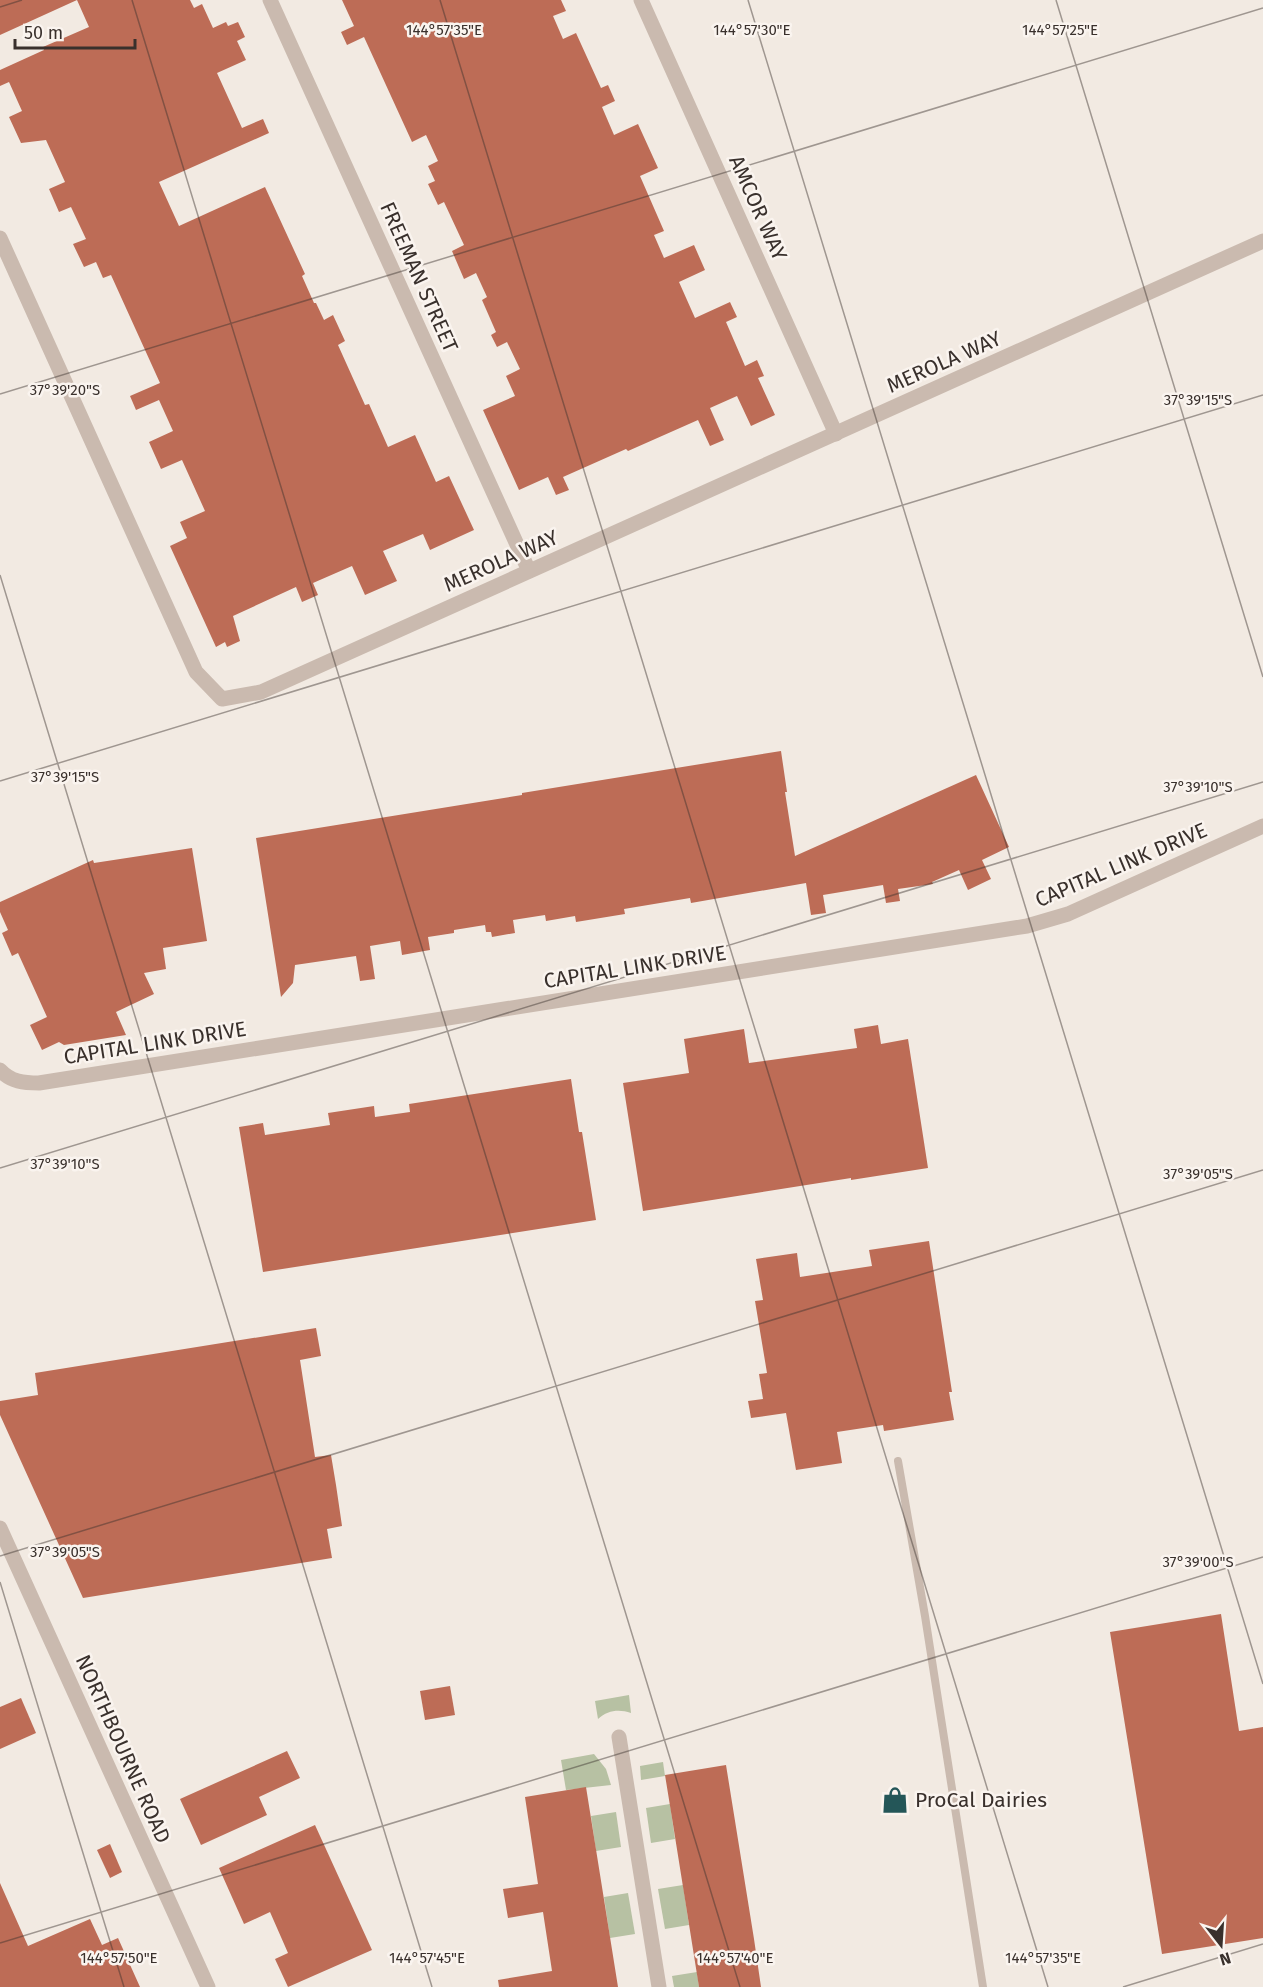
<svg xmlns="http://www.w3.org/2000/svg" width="1263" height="1987" viewBox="0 0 1263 1987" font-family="'Fira Sans',sans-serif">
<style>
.green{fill:#b7c1a3}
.building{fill:#bd6c56}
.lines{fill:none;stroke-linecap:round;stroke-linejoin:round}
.service{stroke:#cabaaf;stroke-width:8}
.minor{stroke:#cabaaf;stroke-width:15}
.ticks{fill:none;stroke:#39302c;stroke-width:1.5;stroke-opacity:0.45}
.labels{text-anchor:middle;stroke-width:5;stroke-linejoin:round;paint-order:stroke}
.street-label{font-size:21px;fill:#39302c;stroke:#faf4ef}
.poi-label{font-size:21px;fill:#39302c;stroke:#faf4ef;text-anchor:start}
.ticks-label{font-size:15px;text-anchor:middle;fill:#39302c;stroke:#faf4ef;stroke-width:5;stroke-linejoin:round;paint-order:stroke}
</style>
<rect width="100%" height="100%" fill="#f2eae2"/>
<g class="green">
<path d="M629 1695 631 1713C619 1709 608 1710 598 1719L595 1701Z"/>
<path d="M594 1754 606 1769 611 1785 566 1790 561 1760Z"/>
<path d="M663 1762 665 1776 641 1780 640 1766Z"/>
<path d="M670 1804 675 1839 651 1843 646 1808Z"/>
<path d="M616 1812 621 1847 596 1851 591 1816Z"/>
<path d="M683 1885 689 1925 665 1929 658 1889Z"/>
<path d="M628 1893 635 1934 610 1938 604 1897Z"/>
<path d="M697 1972 699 1987H674L672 1976Z"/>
</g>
<g class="building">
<path d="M0 0H77L0 35Z"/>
<path d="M77 0H190L194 8 202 4 213 28 226 22 228 26 238 22 245 37 237 41 246 60 217 73 242 128 263 119 269 133 159 182 179 226 265 187 305 274 302 276 314 303H316L324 320 333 315 345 341 338 345 365 405 369 404 388 447 415 435 436 482 449 476 474 530 430 550 423 534 383 551 397 581 365 595 352 566 313 583 318 595 302 602 296 587 233 616 240 641 227 647 225 642 216 647 170 546 187 538 180 522 205 511 182 460 161 469 149 442 173 431 159 400 136 410 130 396 160 383 111 275 103 278 96 262 84 267 73 244 86 239 71 207 59 212 49 189 65 182 46 140 21 143 9 117 22 111 9 82 0 86V70L44 50 43 47 89 27Z"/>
<path d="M342 0H561L566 11 553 16 563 39 576 33 601 88 608 85 615 101 602 107 614 135 638 124 658 168 640 176 664 231 654 235 664 258 694 245 705 270 679 282 695 318 730 302 737 317 726 322 745 366 757 360 764 376 758 378 775 415 751 426 737 396 710 408 724 440 710 446 698 420 628 451 626 449 563 477 569 490 556 495 548 477 519 490 483 410 515 396 506 376 520 369 507 342 497 347 491 335 496 332 482 300 487 297 476 273 464 279 452 251 464 245 444 202 438 205 428 184 435 181 428 166 438 161 426 135 412 142 364 37 347 45 341 32 354 26Z"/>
<path d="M781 751 787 792H785L795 856 976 775 1009 847 982 860 991 879 968 890 959 870 932 882 933 884 898 889 900 901 886 903 883 885 823 895 826 913 811 915 806 883 691 903 690 898 624 909 625 914 576 922 575 916 546 921 545 915 513 920 515 933 492 937 491 932H486L485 925 454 930V933L428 937 430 950 402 955 400 941 370 946 375 979 360 981 356 956 295 965 293 983 281 997 256 838 522 795V793Z"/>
<path d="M192 848 207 941 163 948 166 969 144 973 154 994 116 1012 126 1035 64 1045 59 1042 42 1050 30 1025 47 1017 18 953 12 956 2 933 8 930 0 912V902L93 860 94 863Z"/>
<path d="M878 1025 881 1044 908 1039 928 1168 851 1180V1178L643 1211 623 1083 689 1073 684 1039 744 1029 749 1063 857 1048 854 1029Z"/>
<path d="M571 1079 579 1132H582L596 1220 263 1272 239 1127 263 1123 265 1135 330 1125 328 1113 374 1106 375 1117 410 1112 409 1104Z"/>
<path d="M929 1241 952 1392H949L954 1420 884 1431 883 1425 837 1432 842 1463 796 1470 786 1413 751 1418 748 1401 763 1399 759 1374 767 1373 755 1301 763 1300 756 1259 797 1253 800 1277 872 1266 869 1250Z"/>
<path d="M316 1328 321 1356 300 1360 315 1457 331 1455 336 1485 342 1526 327 1529 332 1558 83 1598 0 1415V1401L38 1395 35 1373Z"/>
<path d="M1221 1614 1239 1731 1263 1727V1938L1162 1954 1110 1632Z"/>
<path d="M450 1686 455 1715 425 1720 420 1691Z"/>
<path d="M21 1698 36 1733 0 1749V1707Z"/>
<path d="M287 1751 300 1778 259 1797 267 1815 201 1845 180 1799Z"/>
<path d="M726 1765 754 1939 761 1987H699L672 1818 665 1775Z"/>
<path d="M586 1787 618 1987H499L498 1980 552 1971 543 1912 508 1918 503 1889 538 1884 525 1797Z"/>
<path d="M315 1825 372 1950 288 1987 275 1959 288 1953 270 1912 244 1924 219 1868Z"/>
<path d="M110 1844 122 1872 110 1878 97 1850Z"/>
<path d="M0 1883 28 1946 90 1919 102 1945 118 1938 140 1987H0Z"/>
</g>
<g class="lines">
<path class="service" d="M898 1461 925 1616 983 1987"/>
<g class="minor">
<path d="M270 0 529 571"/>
<path d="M641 0 836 434"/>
<path d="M0 238 196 672 222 699 261 692 1263 241"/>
<path d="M0 1070C11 1082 24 1083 39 1083L1027 926 1068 914 1263 826"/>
<path d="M0 1528 208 1987"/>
<path d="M619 1737 659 1987"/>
</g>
</g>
<path class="ticks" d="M132 0 740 1987M440 0 1048 1987M748 0 1263 1684M1056 0 1263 677M0 7 22 0M0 394 1263 8M0 575 432 1987M0 781 1263 395M0 1168 1263 782M0 1556 1263 1170M0 1582 124 1987M0 1943 1263 1557M1123 1987 1263 1944"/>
<defs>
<symbol id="shop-bare" viewBox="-9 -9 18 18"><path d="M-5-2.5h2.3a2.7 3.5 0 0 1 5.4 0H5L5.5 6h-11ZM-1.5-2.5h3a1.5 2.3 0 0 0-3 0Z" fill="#245658" stroke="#faf4ef" stroke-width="2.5" paint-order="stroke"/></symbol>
</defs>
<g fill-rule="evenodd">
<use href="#shop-bare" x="876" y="1781" width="38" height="38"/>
</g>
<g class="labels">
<g class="street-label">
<text transform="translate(758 208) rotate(66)" y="7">AMCOR WAY</text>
<text transform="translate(419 277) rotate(66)" y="7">FREEMAN STREET</text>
<text transform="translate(944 362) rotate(-24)" y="7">MEROLA WAY</text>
<text transform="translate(501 561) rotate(-24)" y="7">MEROLA WAY</text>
<text transform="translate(1121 865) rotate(-23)" y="7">CAPITAL LINK DRIVE</text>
<text transform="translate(635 967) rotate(-9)" y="7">CAPITAL LINK DRIVE</text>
<text transform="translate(155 1043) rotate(-9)" y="7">CAPITAL LINK DRIVE</text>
<text transform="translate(123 1749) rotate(66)" y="7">NORTHBOURNE ROAD</text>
</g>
<g class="poi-label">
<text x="915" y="1807">ProCal Dairies</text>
</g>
</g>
<g class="ticks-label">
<text x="444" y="35">144°57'35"E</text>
<text x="752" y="35">144°57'30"E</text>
<text x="1060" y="35">144°57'25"E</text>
<text x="65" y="395">37°39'20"S</text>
<text x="1198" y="405">37°39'15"S</text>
<text x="65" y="782">37°39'15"S</text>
<text x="1198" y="792">37°39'10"S</text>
<text x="65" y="1169">37°39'10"S</text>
<text x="1198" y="1179">37°39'05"S</text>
<text x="65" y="1557">37°39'05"S</text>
<text x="1198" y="1567">37°39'00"S</text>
<text x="119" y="1963">144°57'50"E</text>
<text x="427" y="1963">144°57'45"E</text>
<text x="735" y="1963">144°57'40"E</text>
<text x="1043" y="1963">144°57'35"E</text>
</g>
<g transform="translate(1221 1945) rotate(163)" stroke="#faf4ef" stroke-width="4.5" paint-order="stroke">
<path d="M0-4.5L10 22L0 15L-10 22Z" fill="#39302c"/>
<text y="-9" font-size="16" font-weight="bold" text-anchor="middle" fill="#39302c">N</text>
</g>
<path d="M15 39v9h120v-9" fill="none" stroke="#39302c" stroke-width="3"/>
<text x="24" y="39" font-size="18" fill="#39302c" stroke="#faf4ef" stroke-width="4.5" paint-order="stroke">50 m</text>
</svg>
